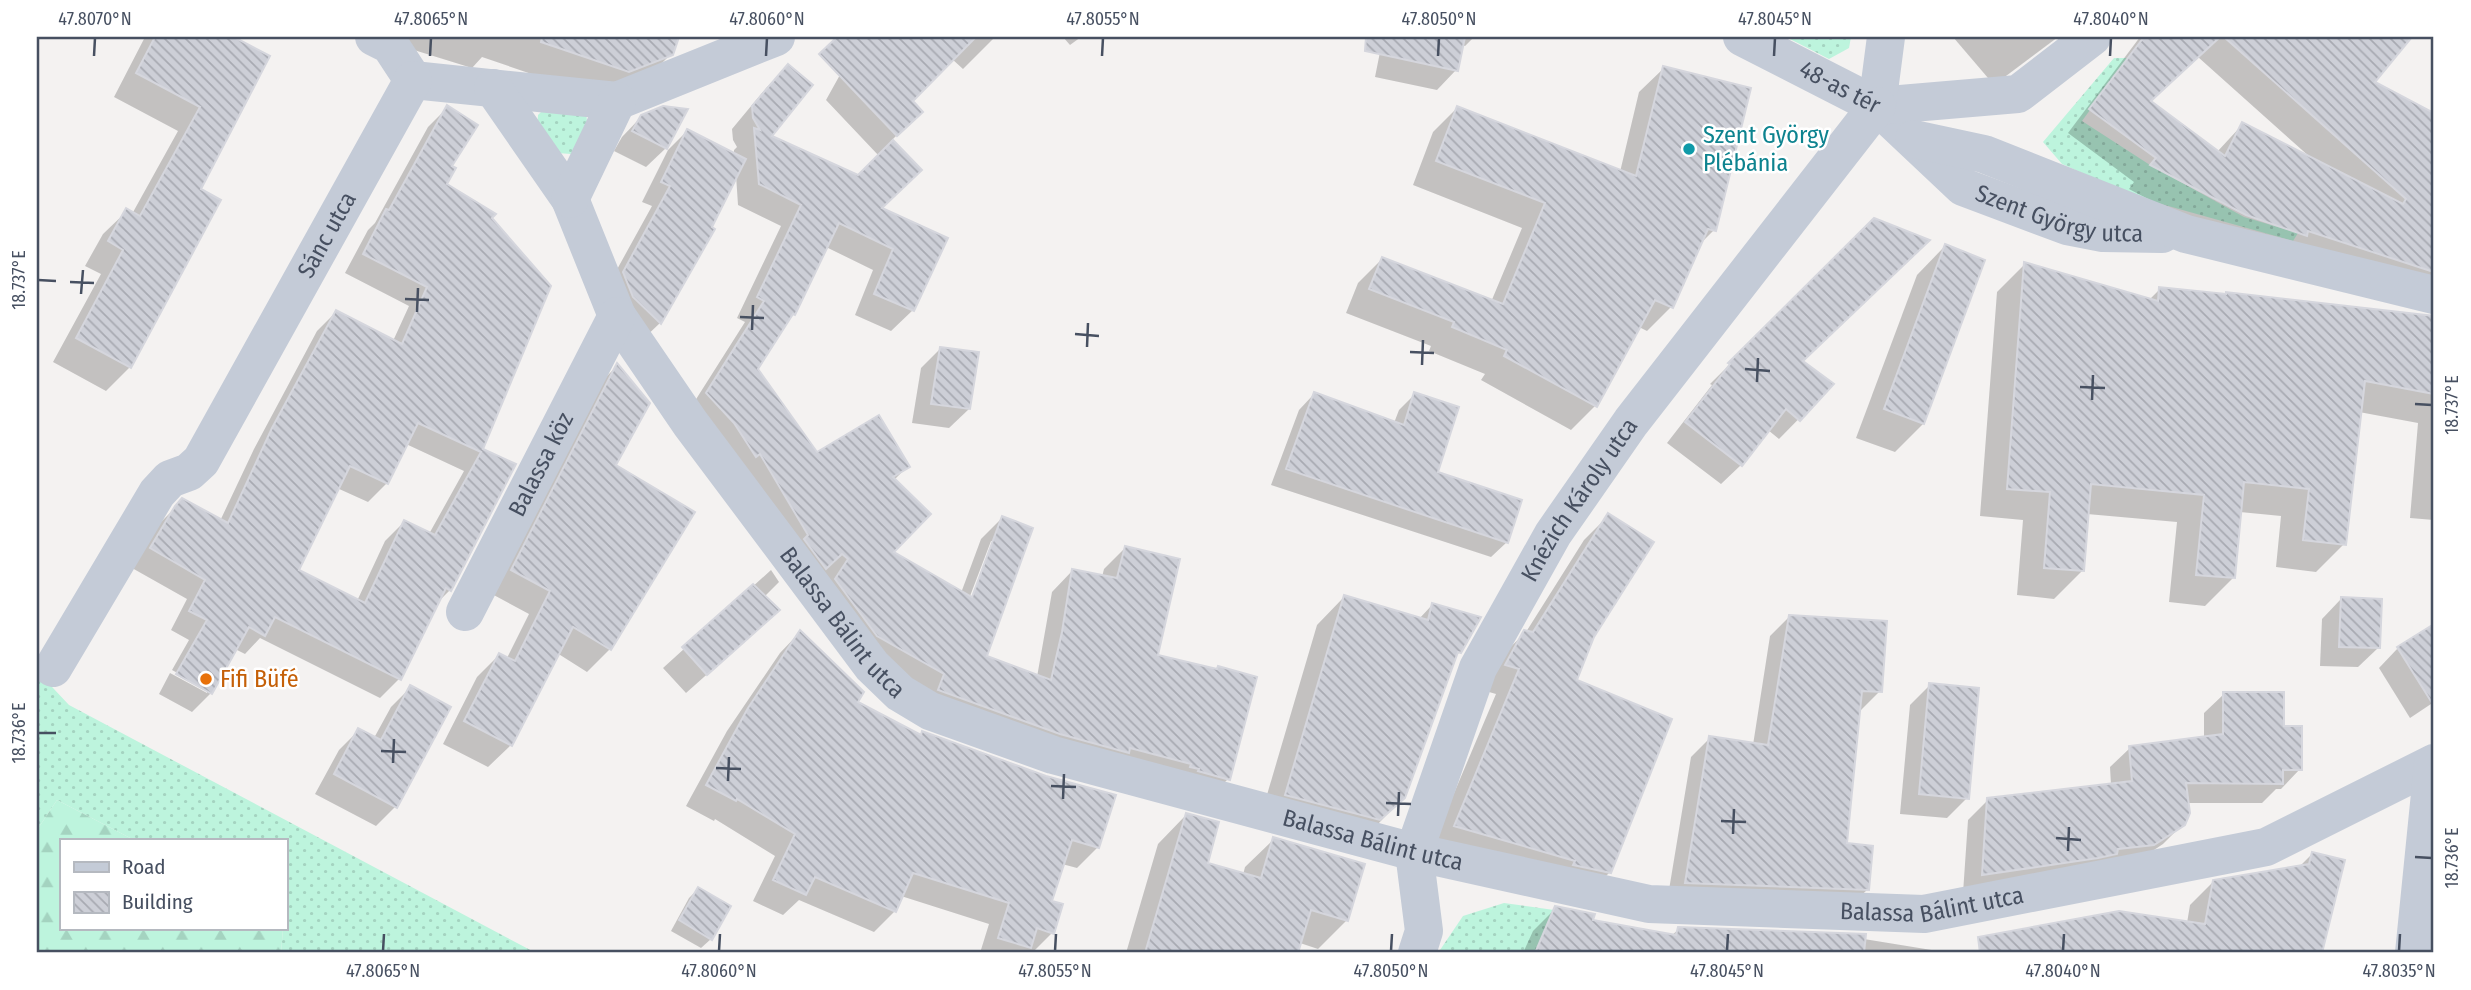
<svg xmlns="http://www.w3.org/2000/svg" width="2471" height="990" viewBox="0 0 2471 990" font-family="'Fira Sans Condensed',sans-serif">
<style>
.grass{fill:url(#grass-dots)}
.forest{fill:url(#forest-firs)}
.shadow{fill:#0003;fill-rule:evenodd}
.building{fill:url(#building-back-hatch);stroke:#d5d6dd;stroke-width:2;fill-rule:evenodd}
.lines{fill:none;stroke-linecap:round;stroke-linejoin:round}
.street{stroke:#c4cbd7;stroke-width:38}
.ticks{fill:none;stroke:#475061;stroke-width:2.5}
.culture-dot{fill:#0f9aa8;stroke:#fff;stroke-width:2.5}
.food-dot{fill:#e8710a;stroke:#fff;stroke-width:2.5}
.labels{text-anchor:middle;stroke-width:5;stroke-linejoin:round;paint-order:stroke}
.street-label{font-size:24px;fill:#475061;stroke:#fff}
.culture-label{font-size:24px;fill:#0d838f;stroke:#fff;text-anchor:start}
.food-label{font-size:24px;fill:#c56008;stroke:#fff;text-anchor:start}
.neatline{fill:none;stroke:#475061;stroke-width:2.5}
.ticks-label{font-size:18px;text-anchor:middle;fill:#475061}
</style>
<defs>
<pattern id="grass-dots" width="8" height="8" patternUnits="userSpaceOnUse" patternTransform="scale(1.75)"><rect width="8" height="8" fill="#bdf4dd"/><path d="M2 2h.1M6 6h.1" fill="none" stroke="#a4d3c0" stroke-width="1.8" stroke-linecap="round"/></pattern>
<pattern id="forest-firs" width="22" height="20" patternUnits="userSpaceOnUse" patternTransform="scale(1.75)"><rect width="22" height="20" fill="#bdf4dd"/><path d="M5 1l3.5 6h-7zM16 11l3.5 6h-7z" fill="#a4d3c0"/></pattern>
<pattern id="building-back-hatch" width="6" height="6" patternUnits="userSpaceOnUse" patternTransform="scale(1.75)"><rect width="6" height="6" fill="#cdcfd7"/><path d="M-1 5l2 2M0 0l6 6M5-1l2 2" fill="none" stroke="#a8aab2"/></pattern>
</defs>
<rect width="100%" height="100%" fill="#f4f2f1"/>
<g class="grass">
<path d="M1786 37H1851L1849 48 1829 59Z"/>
<path d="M2114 58H2128L2082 121 2150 165 2244 217 2298 233 2293 241 2136 197 2062 164 2043 142Z"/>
<path d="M547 106 586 113 588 129 571 154 557 153 537 133 538 115Z"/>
<path d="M37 671 69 705 536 953H281L283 929H285V841H136L57 800 37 830Z"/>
<path d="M1504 903 1554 910 1535 953H1438L1463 916Z"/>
</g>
<path class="forest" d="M57 800 136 841H61V929H283L281 953H37V830Z"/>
<g class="shadow">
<path d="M145 37H230L268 56 199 189 130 367 106 391 53 362 101 274 85 266 103 234 127 211 132 214 178 131 114 97Z"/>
<path d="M372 37H677L671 54 644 81 602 98 482 57 472 68Z"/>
<path d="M861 37H995L963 69 952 59 910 101 920 112 891 141 919 170 880 209 946 239 913 310 891 331 855 315 873 270 826 247 794 314 784 324 756 369 817 454 907 467 894 480 891 553 961 593 981 539 1002 518 985 657 1037 677 1052 592 1073 570 1102 577 1104 569 1125 548 1156 656 1228 779 1207 800 1106 773 856 656 686 415 745 322 737 318 781 226 738 205 736 175 660 323 640 342 604 293 652 206 642 202 668 150 687 131 734 155V150L737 147 733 140 732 129 767 87 788 66 770 136 858 177 879 156 826 100ZM991 541H995L971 606 967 604Z"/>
<path d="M1063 37H1081L1070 45Z"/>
<path d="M1383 37H1474L1465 46 1461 45 1456 70 1437 90 1375 77Z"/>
<path d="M1953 37H2058L1994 85Z"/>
<path d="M2140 37H2410L2372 83 2434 115V302L2222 238 2129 189 2134 182 2068 133ZM2198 57 2311 158 2242 125 2217 152 2149 102Z"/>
<path d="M1664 68 1714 230 1699 245 1671 307 1647 331 1639 327 1595 406 1571 430 1481 380 1485 374 1429 351 1431 346 1346 313 1358 283 1382 259 1491 302 1522 228 1413 185 1433 132 1457 108 1620 172 1639 92Z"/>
<path d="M447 108 450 166 445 185 490 218 481 449 514 465 450 590 436 604 399 679 380 698 260 638 245 654 235 649 211 693 192 712 159 694 170 673 207 693V689L172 670 189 640 171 630 187 599 132 568 156 527 183 500 220 521 254 449 317 331 336 312 393 341 409 306 345 273 368 230 375 223 428 127ZM406 444 464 471 429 534 404 522 385 541 357 601 297 571 337 488 368 502 387 483Z"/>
<path d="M642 116 666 148 646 167 614 151 622 137Z"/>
<path d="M1875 220 1927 240 1844 322 1842 320 1801 361 1832 385 1779 439 1768 430 1741 465 1721 484 1667 443 1712 385 1710 384Z"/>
<path d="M1945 246 1923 424 1895 452 1856 438 1917 275Z"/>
<path d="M2025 264 2149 300 2160 289 2225 295 2227 294 2434 317V520L2410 518 2418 423 2359 412 2344 544 2316 572 2276 567 2281 516 2240 512 2233 578 2205 606 2169 602 2177 522 2087 514 2082 571 2054 599 2017 595 2023 520 1980 516 1997 292Z"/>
<path d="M941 348 969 409 949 428 912 423 921 368Z"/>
<path d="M617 366 610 649 587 672 557 653 511 745 488 767 443 744 477 677 499 655 507 658 529 614 490 593 595 388Z"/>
<path d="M1314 394 1394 423 1399 410 1415 394 1436 473 1507 542 1491 557 1271 485 1299 410Z"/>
<path d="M1608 516 1574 681 1610 872 1585 897 1430 850 1496 694 1482 690 1500 657 1526 632 1584 540Z"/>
<path d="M771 570 779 582 764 597 758 629 686 693 663 668Z"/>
<path d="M1344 597 1419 619 1432 605 1460 652 1454 657 1404 797 1376 826 1259 822 1317 625Z"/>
<path d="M2341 599 2378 648 2358 667 2320 666 2322 619Z"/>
<path d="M1789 617 1880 691 1861 710H1858L1845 845 1868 889 1848 908 1667 902 1691 757 1710 738 1753 745 1770 636Z"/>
<path d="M2434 626V702L2410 718 2379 668 2398 648Z"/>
<path d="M800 632 855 703 1098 847 1077 868 1062 864 1050 902 1052 933 1032 953H980L989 924 901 896 895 911 874 932 799 900 783 915 753 901 775 856 715 819 714 821 686 806 727 731 780 653Z"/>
<path d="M1930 685 1967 798 1947 818 1900 814 1910 705Z"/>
<path d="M411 687 396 806 376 826 315 794 339 750 359 730 374 738 391 707Z"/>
<path d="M2224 694 2282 727 2300 769 2281 789H2276L2262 803H2187L2183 824 2163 844 2133 864 1963 893 1968 820 1988 800 2111 785 2110 767 2130 748 2204 738V713Z"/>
<path d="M1186 815 1206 864 1243 875 1245 867 1274 839 1347 920 1318 949 1300 943 1297 953H1126L1158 844Z"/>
<path d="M2312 854 2343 862 2320 953H2182L2183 946 2176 953H1978L1996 935 2187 923 2190 905 2214 881 2298 868Z"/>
<path d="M698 889 711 939 701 948 671 931 689 898Z"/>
<path d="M1556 908 1590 921 1671 936 1679 929 1864 939 1950 953H1523L1533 931Z"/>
</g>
<g class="building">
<path d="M155 37H234L270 56 201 189 221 200 131 368 76 338 123 250 108 241 126 208 140 216 200 107 136 73Z"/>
<path d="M542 37H679L673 55 629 72 541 42Z"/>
<path d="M837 37H976L913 101 923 112 897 136 819 54Z"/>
<path d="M1366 37H1465L1458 71 1365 51Z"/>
<path d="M2144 37H2220L2151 101 2225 156 2242 122 2403 204 2406 199 2224 37H2412L2375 82 2434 113V272L2308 231 2307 236 2246 215 2150 165 2156 158 2089 109Z"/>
<path d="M788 64 813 85 772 136 858 175 893 140 922 170 882 208 948 238 914 311 874 294 893 249 839 223 795 315 793 314 758 369 817 452 879 415 910 467 893 477 931 514 894 552 972 597 1002 516 1033 528 987 656 1051 680 1062 632 1072 569 1117 578 1125 546 1180 559 1158 655 1217 669 1218 666 1257 677 1230 780 1198 771 1199 769 1190 767 1191 764 1130 748 1129 753 1060 734 938 690 944 674 877 636 835 579 848 559 842 554 826 569 804 539 808 535 760 454 756 457 734 423 706 393 764 301 757 297 801 205 759 184 754 128 760 130 753 118 752 106Z"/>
<path d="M1663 66 1751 88 1716 231 1708 229 1673 308 1655 300 1597 407 1504 356 1507 350 1452 327 1454 322 1369 289 1382 257 1503 304 1545 203 1436 161 1457 106 1636 176Z"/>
<path d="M447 105 478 125 452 166 456 168 447 184 496 214 492 218 551 286 483 449 516 464 451 591 446 588 401 680 275 617 265 636 249 627 212 694 176 674 207 620 189 611 205 580 150 548 175 506 182 498 228 523 272 428 336 310 402 344 427 287 363 254 386 209 389 210ZM418 423 481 452 435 535 404 520 365 603 299 570 350 466 388 484Z"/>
<path d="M663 106 688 109 667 149 632 131 641 115Z"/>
<path d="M687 129 746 159 712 227 715 229 661 324 633 297 623 272 670 186 661 182Z"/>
<path d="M1874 218 1930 240 1803 361 1834 384 1800 421 1786 409 1742 466 1685 422 1730 364 1728 363Z"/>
<path d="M1945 244 1985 260 1924 424 1884 409Z"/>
<path d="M2024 262 2158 301 2159 287 2226 294V292L2434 316V394L2365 381 2346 545 2303 540 2309 489 2244 482 2235 578 2196 575 2204 495 2091 484 2084 571 2044 568 2050 492 2007 489Z"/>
<path d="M940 347 979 352 970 409 931 404Z"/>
<path d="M617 363 650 403 616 465 695 512 611 650 573 627 512 746 464 721 499 653 515 661 550 591 511 570Z"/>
<path d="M1314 392 1404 425 1414 392 1459 407 1438 472 1522 500 1508 543 1286 469Z"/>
<path d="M1608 513 1654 542 1594 637 1577 680 1672 719 1611 873 1573 865 1575 861 1454 826 1519 669 1505 665 1524 630 1533 632Z"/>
<path d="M753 584 780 610 707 675 682 647Z"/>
<path d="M1344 595 1428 620 1432 603 1481 617 1461 653 1458 652 1405 798 1380 820 1285 795Z"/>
<path d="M2341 597 2382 599 2380 648 2339 647Z"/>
<path d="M1789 615 1887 621 1882 692 1862 691 1847 843 1873 846 1869 890 1685 883 1709 736 1768 745Z"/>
<path d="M2434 624V706L2397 647Z"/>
<path d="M800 630 864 692 858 702 921 735 922 731 1046 776 1116 795 1099 848 1072 840 1052 901 1063 904 1054 934 1037 928 1031 948 998 938 1009 903 913 873 896 912 815 877 806 895 773 880 795 834 737 799 736 801 706 785 748 708Z"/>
<path d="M1929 683 1979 688 1969 799 1919 794Z"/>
<path d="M410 685 451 707 397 808 334 774 358 728 381 740Z"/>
<path d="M2223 692H2284V726H2302V770H2283V784L2186 783 2190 813 2185 825 2154 845 2118 849 2117 854 2098 858 1982 875 1987 798 2132 781 2129 746 2223 734Z"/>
<path d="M1186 813 1219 822 1208 863 1261 878 1273 837 1365 864 1348 921 1311 910 1298 953H1145Z"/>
<path d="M2312 852 2345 860 2322 953H1980L1978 937 2119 911 2205 924 2213 880 2309 864Z"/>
<path d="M698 887 731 906 712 940 679 920Z"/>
<path d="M1555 906 1595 914 1593 920 1676 935 1678 927 1866 934 1864 953H1535Z"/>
</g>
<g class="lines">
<g class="street">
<path d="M374 37 390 45 413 80"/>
<path id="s1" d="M1742 37 1877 106 1963 187 2067 226 2103 233 2162 234"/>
<path d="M413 80 617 101 776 37"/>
<path id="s2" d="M493 88 570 199 617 316 690 423 872 666 900 693 930 711 1053 755 1414 852 1649 904 1924 914 2266 847 2434 763"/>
<path d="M1877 106 2018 94 2092 37"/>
<path d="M1877 106 1886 37"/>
<path d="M1914 139 1984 154 2186 234 2434 295"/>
<path d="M570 199 617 101"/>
<path id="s3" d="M465 612 617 316"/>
<path id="s4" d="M53 668 157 493 170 479 189 472 201 461 413 80"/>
<path id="s5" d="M1417 953 1424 931 1414 852 1478 668 1553 534 1631 422 1877 106"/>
<path d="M2414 953 2433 764"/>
</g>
</g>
<path class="ticks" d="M94 56 95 38M430 56 431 38M766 56 767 38M1102 56 1103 38M1438 56 1439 38M1774 56 1775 38M2110 56 2111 38M38 280 56 281M70 282 94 283M81 294 83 270M405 299 429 300M417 312 418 288M740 317 764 318M752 330 753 305M1075 334 1099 336M1087 347 1088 323M1410 352 1434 353M1422 365 1423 340M1745 369 1770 371M1757 382 1758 358M2080 387 2105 388M2092 400 2093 375M2415 404 2432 405M38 733H56M381 751 406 752M393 763 394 739M716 768 741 769M728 781 729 757M1051 786 1076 787M1063 799 1064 774M1386 803 1411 804M1398 816 1399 792M1721 821 1746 822M1733 834 1734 809M2056 838 2081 840M2068 851 2069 827M2415 857 2432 858M383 951 384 934M719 951 720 934M1055 951 1056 934M1391 951 1392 934M1727 951 1728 934M2063 951 2064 934M2399 951 2400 934"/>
<circle class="culture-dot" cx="1689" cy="149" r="7"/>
<circle class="food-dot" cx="206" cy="679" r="7"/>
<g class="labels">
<g class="street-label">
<text dy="8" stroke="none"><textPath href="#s1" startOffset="110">48-as tér</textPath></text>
<text dy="8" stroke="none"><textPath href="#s1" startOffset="371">Szent György utca</textPath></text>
<text dy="8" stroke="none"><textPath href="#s4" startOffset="518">Sánc utca</textPath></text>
<text dy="8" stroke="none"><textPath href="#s3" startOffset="166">Balassa köz</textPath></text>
<text dy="8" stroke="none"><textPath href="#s5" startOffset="494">Knézich Károly utca</textPath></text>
<text dy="8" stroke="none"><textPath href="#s2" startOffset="642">Balassa Bálint utca</textPath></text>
<text dy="8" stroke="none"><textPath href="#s2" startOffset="1230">Balassa Bálint utca</textPath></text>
<text dy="8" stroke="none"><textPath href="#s2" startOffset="1797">Balassa Bálint utca</textPath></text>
</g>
<g class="culture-label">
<text x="1703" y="143">Szent György<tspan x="1703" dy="28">Plébánia</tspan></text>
</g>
<g class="food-label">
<text x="220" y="687">Fifi Büfé</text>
</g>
</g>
<rect width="2471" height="990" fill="none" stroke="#ffffff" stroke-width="77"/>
<rect x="60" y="839" width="228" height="91" fill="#ffffff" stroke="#b5b9c0" stroke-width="2"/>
<rect x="74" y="862" width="35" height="10" fill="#c4cbd7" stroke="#b5b9c0" stroke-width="2"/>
<text x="122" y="874" font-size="21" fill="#475061">Road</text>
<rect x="74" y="892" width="35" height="21" fill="url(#building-back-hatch)" stroke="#b5b9c0" stroke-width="2"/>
<text x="122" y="909" font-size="21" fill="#475061">Building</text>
<rect x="38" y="38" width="2394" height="913" class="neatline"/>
<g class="ticks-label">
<text x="95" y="25">47.8070°N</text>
<text x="431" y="25">47.8065°N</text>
<text x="767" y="25">47.8060°N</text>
<text x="1103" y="25">47.8055°N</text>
<text x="1439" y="25">47.8050°N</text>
<text x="1775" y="25">47.8045°N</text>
<text x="2111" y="25">47.8040°N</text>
<text transform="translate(19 280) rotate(-90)" y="6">18.737°E</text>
<text transform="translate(2452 405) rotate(-90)" y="6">18.737°E</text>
<text transform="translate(19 733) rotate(-90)" y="6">18.736°E</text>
<text transform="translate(2452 858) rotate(-90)" y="6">18.736°E</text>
<text x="383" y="977">47.8065°N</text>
<text x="719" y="977">47.8060°N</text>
<text x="1055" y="977">47.8055°N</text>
<text x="1391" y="977">47.8050°N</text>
<text x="1727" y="977">47.8045°N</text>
<text x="2063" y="977">47.8040°N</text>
<text x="2399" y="977">47.8035°N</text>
</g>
</svg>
